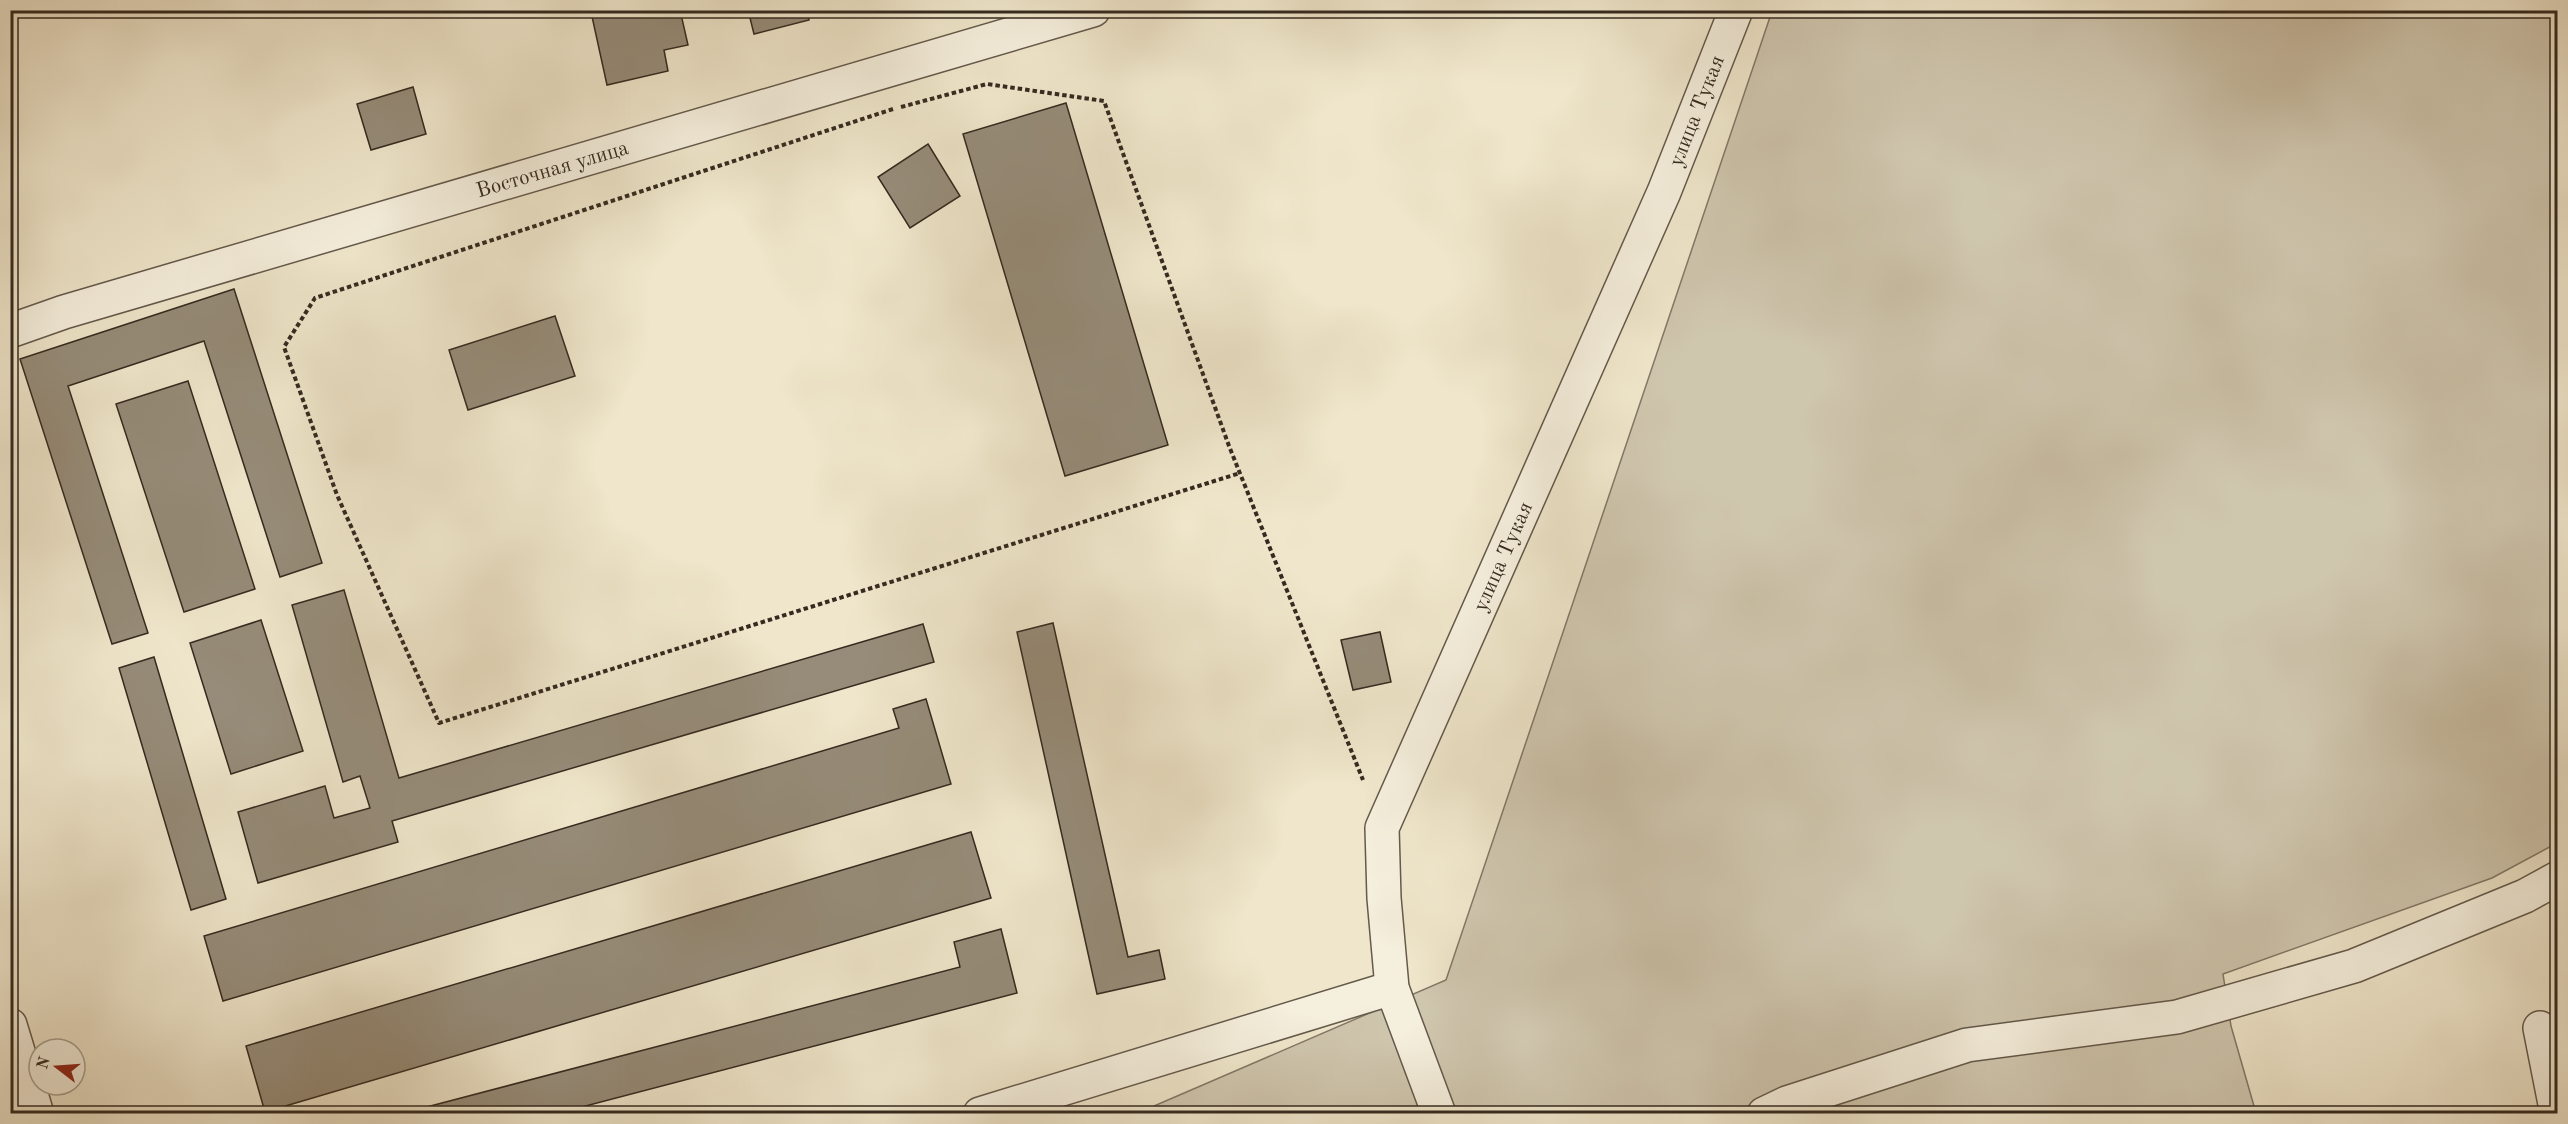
<svg xmlns="http://www.w3.org/2000/svg" width="2568" height="1124" viewBox="0 0 2568 1124" font-family="'Old Standard TT',serif">
<style>
.green{fill:#cfc6ae;stroke:#827867;stroke-width:1.5}
.building{fill:#968c79;stroke:#352a20;stroke-width:1.5}
.lines{fill:none;stroke-linecap:round;stroke-linejoin:round}
.minor-casing{stroke:#64594b;stroke-width:36}
.path{stroke:#352a20;stroke-width:4;stroke-dasharray:4.5 3;stroke-linecap:butt}
.minor{stroke:#f5efdd;stroke-width:33}
.labels{text-anchor:middle;stroke-width:5;stroke-linejoin:round;paint-order:stroke}
.street-label{font-size:21px;fill:#352a20;stroke:#f5efdd}
</style>
<rect width="100%" height="100%" fill="#efe6cb"/>
<filter id="stains"><feTurbulence type="fractalNoise" baseFrequency=".00333" numOctaves="4"/><feColorMatrix values="0 0 0 0 .2 0 0 0 0 .09 0 0 0 0 .02 0 0 0 .5 -.17"/></filter>
<radialGradient id="worn" r=".72"><stop offset=".6" stop-color="#630" stop-opacity="0"/><stop offset="1" stop-color="#630" stop-opacity=".3"/></radialGradient>
<path class="green" d="M1772 11H2557V843L2492 878 2223 974 2231 1026 2256 1113 1155 1114 1154 1106 1446 980Z"/>
<g class="building">
<path d="M596 10H680L688 45 664 50 668 71 607 85 591 12Z"/>
<path d="M748 10H807L809 20 754 34Z"/>
<path d="M413 87 426 134 371 150 357 104Z"/>
<path d="M1066 103 1168 445 1065 476 963 134Z"/>
<path d="M928 144 960 196 910 228 878 177Z"/>
<path d="M234 289 322 563 280 577 204 341 68 386 148 633 112 644 20 359Z"/>
<path d="M555 316 575 376 468 410 449 350Z"/>
<path d="M188 381 255 589 184 612 116 404Z"/>
<path d="M344 590 399 778 923 624 934 662 392 821 398 842 258 883 238 812 325 786 334 818 370 808 360 776 343 782 292 605Z"/>
<path d="M261 620 303 751 231 774 190 643Z"/>
<path d="M1053 623 1128 957 1159 950 1165 979 1097 994 1017 632Z"/>
<path d="M1380 632 1391 682 1353 690 1341 640Z"/>
<path d="M154 657 226 899 191 910 119 668Z"/>
<path d="M926 699 951 784 223 1001 204 936 899 728 893 709Z"/>
<path d="M971 832 991 898 265 1112 246 1046Z"/>
<path d="M1001 929 1017 993 555 1114H400L960 967 954 942Z"/>
</g>
<g class="lines">
<defs>
<g id="minor">
<path id="s1" d="M10 331 64 312 1093 10"/>
<path d="M10 1025 37 1114"/>
<path d="M2540 1028 2557 1114"/>
<path d="M980 1114 1392 988"/>
<path id="s2" d="M1439 1114 1392 988 1384 898 1382 828 1664 192 1736 10"/>
<path d="M1764 1114 1787 1103 1967 1045 2177 1017 2354 966 2525 896 2558 878"/>
</g>
</defs>
<use href="#minor" class="minor-casing"/>
<g class="path">
<path d="M901 107 987 84 1104 101 1229 446 1363 780"/>
<path d="M893 109 315 298 284 347 337 495 439 723 1240 473"/>
</g>
<use href="#minor" class="minor"/>
</g>
<g class="labels">
<g class="street-label">
<text dy="7" stroke="none"><textPath href="#s2" startOffset="1078">улица Тукая</textPath></text>
<text dy="7" stroke="none"><textPath href="#s1" startOffset="566">Восточная улица</textPath></text>
<text dy="7" stroke="none"><textPath href="#s2" startOffset="592">улица Тукая</textPath></text>
</g>
</g>
<rect width="2568" height="1124" fill="none" stroke="#efe6cb" stroke-width="36"/>
<rect x="12" y="12" width="2544" height="1100" fill="none" stroke="#352a20" stroke-width="3"/>
<rect x="18" y="18" width="2532" height="1088" fill="none" stroke="#352a20" stroke-width="1.5"/>
<g transform="translate(57 1067) rotate(287)"><circle r="28" fill="#f5efdd" stroke="#a8a091" stroke-width="1.5"/>
<path d="M0-4.5L10 22L0 15L-10 22Z" fill="#8f2418"/>
<text y="-9" font-size="16" font-weight="bold" text-anchor="middle" fill="#352a20">N</text>
</g>
<rect width="100%" height="100%" filter="url(#stains)"/>
<rect width="100%" height="100%" fill="url(#worn)"/>
</svg>
